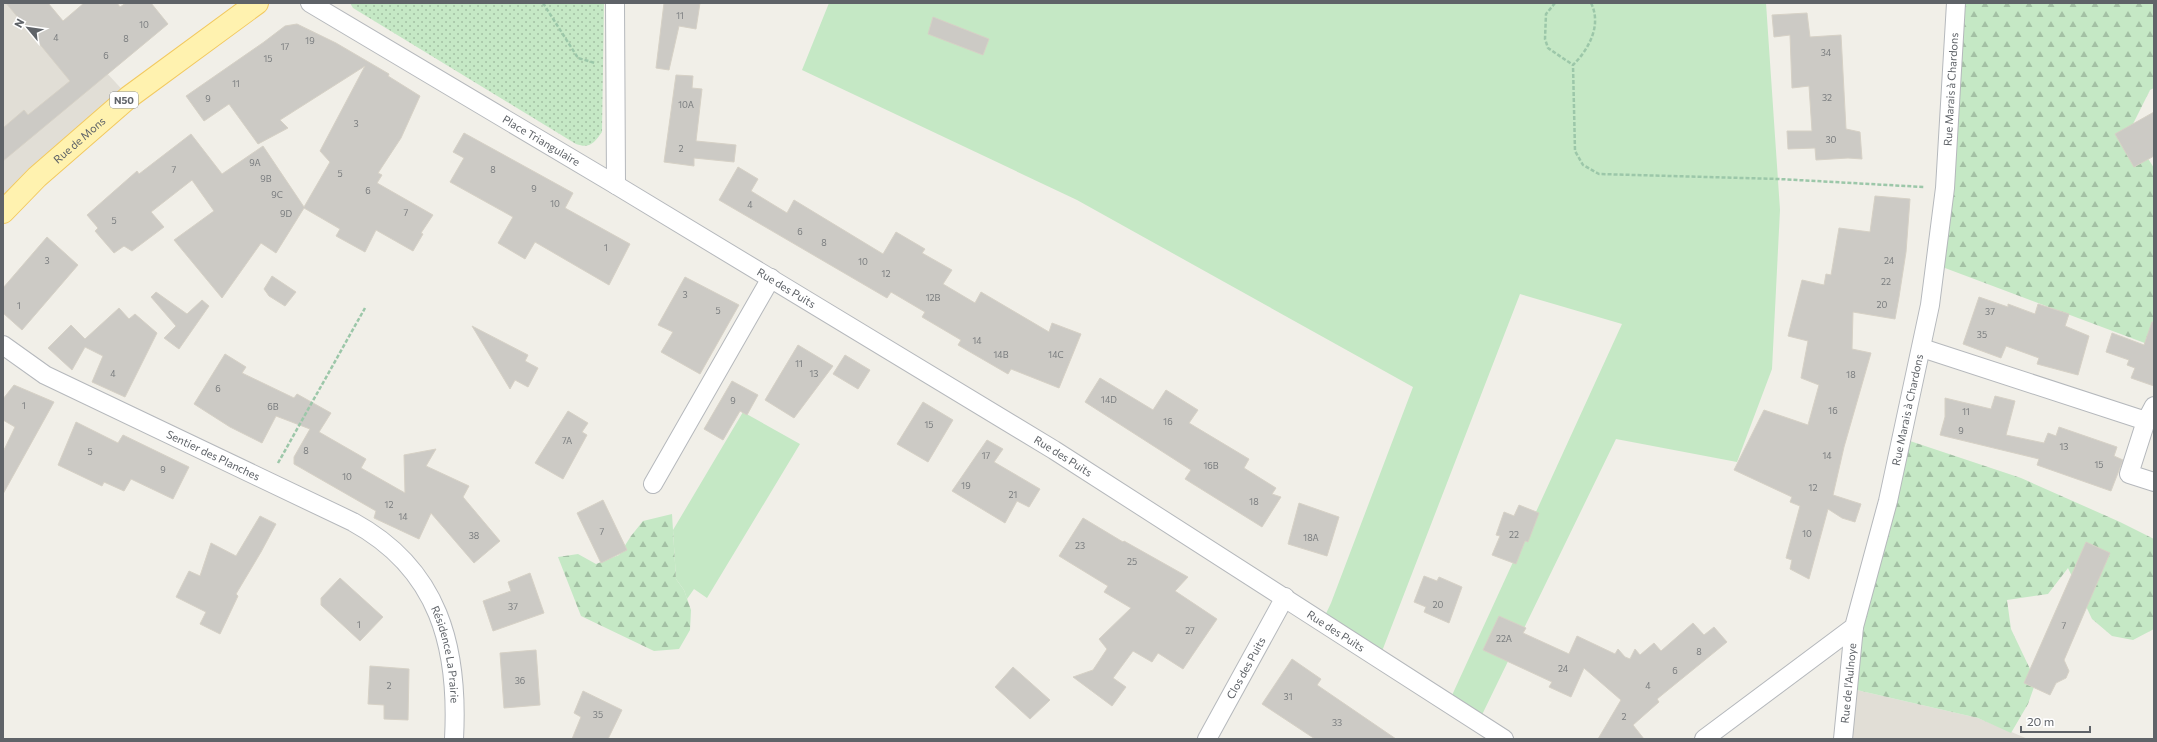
<svg xmlns="http://www.w3.org/2000/svg" width="2157" height="742" viewBox="0 0 2157 742" font-family="Commissioner,sans-serif">
<style>
.education{fill:#e1ded6}
.green{fill:#c5e8c5}
.forest{fill:url(#forest-firs)}
.park{fill:url(#park-dots)}
.building{fill:#cccac5;stroke:#d6d1c6}
.lines{fill:none;stroke-linecap:round;stroke-linejoin:round}
.minor-casing{stroke:#b5b8bc;stroke-width:20}
.primary-casing{stroke:#f2c960;stroke-width:24}
.path{stroke:#9cc7a9;stroke-width:2.5;stroke-dasharray:4 2;stroke-linecap:butt}
.minor{stroke:#fff;stroke-width:18}
.primary{stroke:#fff2af;stroke-width:22}
.labels{text-anchor:middle;stroke-width:4;stroke-linejoin:round;paint-order:stroke}
.number-label{font-size:9px;fill:#7a7d7f}
.shield{fill:#fff;stroke:#8f9295;stroke-width:1}
.shield-label{font-size:10px;font-weight:bold;fill:#5f6368}
.street-label{font-size:11px;fill:#5f6368;stroke:#fff}
</style>
<defs>
<pattern id="forest-firs" width="22" height="20" patternUnits="userSpaceOnUse"><rect width="22" height="20" fill="#c5e8c5"/><path d="M5 1l3.5 6h-7zM16 11l3.5 6h-7z" fill="#a3c0a4"/></pattern>
<pattern id="park-dots" width="8" height="8" patternUnits="userSpaceOnUse"><rect width="8" height="8" fill="#c5e8c5"/><path d="M2 2h.1M6 6h.1" fill="none" stroke="#a3c0a4" stroke-width="1.8" stroke-linecap="round"/></pattern>
</defs>
<rect width="100%" height="100%" fill="#f1efe8"/>
<g class="education">
<path d="M3 3H48L104 70 129 97 3 212Z"/>
<path d="M1848 688 1978 718 2028 739H1843Z"/>
</g>
<g class="green">
<path d="M829 3H1766L1780 210 1772 369 1737 462 1616 439 1478 723 1448 704 1622 324 1520 294 1379 659 1322 622 1331 603 1413 387 1077 200 802 70Z"/>
<path d="M743 412 800 444 707 598 694 589 687 599 684 590 676 579 673 530Z"/>
</g>
<g class="forest">
<path d="M1956 3H2154V88L2150 90 2130 130 2154 168V337L2150 345 1937 265Z"/>
<path d="M1901 438 2021 478 2120 522 2154 539V629L2133 640 2112 636 2092 619 2068 568 2048 594 2007 600 2011 629 2030 669 2034 687 2028 704 2011 733 1978 718 1848 688Z"/>
<path d="M672 514 676 579 684 590 691 610 690 630 679 649 654 651 581 616 558 557 578 554 596 564 619 555 631 536 643 521Z"/>
</g>
<path class="park" d="M350 3H604L602 132C594 143 590 149 576 144L353 8Z"/>
<g class="building">
<path d="M6 3H48L63 21 84 3H117L120 7 126 3H151L168 24 3 161V128L24 110 28 115 70 81Z"/>
<path d="M664 3H700L696 29 679 26 669 70 656 68Z"/>
<path d="M1807 13 1810 37 1841 35 1846 129 1860 132 1862 159 1848 158 1816 160 1815 148 1788 149 1787 131H1812L1809 86 1792 88 1790 35 1774 37 1772 15Z"/>
<path d="M933 17 989 39 983 55 928 34Z"/>
<path d="M297 24 336 43 389 74 388 76 420 96 401 138 378 173 382 175 377 183 433 215 421 233 423 234 413 251 376 230 365 252 336 236 340 229 304 208 276 253 261 243 222 298 174 240 214 211 192 180 151 212 164 227 132 251 124 246 114 253 95 231 98 228 87 215 137 171 139 174 191 134 222 174 263 146 304 207 330 162 320 151 365 66 280 120 288 128 258 144 229 104 204 121 186 96 264 42 285 26Z"/>
<path d="M676 75 693 76 692 88 702 89 696 141 736 145 734 162 694 158V166L664 162Z"/>
<path d="M2154 112V156L2134 167 2115 134Z"/>
<path d="M464 133 573 193 565 208 630 244 609 285 535 242 525 259 498 243 513 217 450 182 464 158 453 152Z"/>
<path d="M738 167 758 179 751 191 787 213 794 200 883 254 896 232 925 249 922 253 952 270 943 284 975 303 981 292 1049 332 1052 323 1081 334 1059 388 1011 369 1008 374 958 345 961 340 922 317 925 312 891 292 887 298 719 200Z"/>
<path d="M1875 196 1910 199 1906 252 1899 297 1895 319 1853 312 1852 349 1871 353 1844 447 1833 495 1861 504 1855 522 1842 518 1828 509 1809 579 1790 569 1792 560 1786 558 1800 506 1790 502 1792 497 1734 470 1764 410 1808 425 1819 385 1801 378 1808 341 1788 336 1802 280 1824 285 1826 274 1831 275 1839 228 1870 232Z"/>
<path d="M47 237 78 265 22 330 3 313V288Z"/>
<path d="M272 276 296 292 285 306 269 296 264 289Z"/>
<path d="M685 277 739 305 700 374 661 352 673 332 658 325Z"/>
<path d="M156 292 187 314 202 300 209 306 179 349 164 338 176 326 151 297Z"/>
<path d="M1979 297 2008 307V304L2035 314 2038 304 2069 314 2065 326 2089 336 2078 375 2037 364 2039 358 2006 346 2001 358 1963 344Z"/>
<path d="M119 308 129 319 135 314 157 333 125 397 92 382 103 356 85 347 72 370 48 348 71 325 85 339Z"/>
<path d="M2152 322H2154V386L2131 378 2135 368 2127 365 2129 360 2106 352 2112 333 2144 345Z"/>
<path d="M472 326 528 355 525 361 538 368 528 387 515 380 510 389Z"/>
<path d="M798 345 833 366 794 418 765 400Z"/>
<path d="M225 354 246 367 242 373 294 398 297 394 331 413 319 432 366 459 361 468 405 493 404 455 436 449 426 466 469 486 463 497 500 541 474 563 431 513 419 539 374 518 376 511 294 464V457L310 429 276 416 262 443 230 427 194 404Z"/>
<path d="M845 355 870 370 858 389 833 374Z"/>
<path d="M1100 378 1153 410 1166 390 1198 410 1189 423 1249 459 1244 468 1276 488 1272 494 1281 497 1262 527 1185 479 1191 470 1085 402Z"/>
<path d="M732 381 758 395 747 415 740 411 723 440 704 429Z"/>
<path d="M14 385 54 402 3 494V452L15 427 3 420V399Z"/>
<path d="M1995 396 2015 401 2006 435 2044 443 2048 433 2056 436 2059 427 2117 447 2114 456 2123 460 2111 491 2037 465 2039 459 1940 435 1945 417V398L1991 409Z"/>
<path d="M923 402 953 420 928 462 897 444Z"/>
<path d="M568 411 588 423 582 432 587 435 563 479 535 463Z"/>
<path d="M76 422 118 443 123 435 189 467 173 499 131 479 124 491 104 482 102 486 58 465Z"/>
<path d="M987 440 1003 449 994 462 1040 489 1029 507 1017 501 1005 523 952 491Z"/>
<path d="M603 500 627 550 601 563 577 513Z"/>
<path d="M1299 503 1339 517 1327 556 1288 544Z"/>
<path d="M1519 505 1539 513 1528 542 1525 541 1516 564 1492 555 1500 536 1496 535 1504 512 1514 516Z"/>
<path d="M260 516 276 524 261 552 236 594 238 596 220 634 200 624 206 612 176 597 189 571 200 576 211 543 236 556Z"/>
<path d="M1083 518 1123 542 1124 541 1188 577 1175 591 1217 619 1183 669 1158 653 1152 662 1133 651 1113 678 1126 687 1112 706 1073 677 1093 670 1107 649 1099 639 1131 608 1104 592 1108 586 1059 556Z"/>
<path d="M2086 542 2110 553 2064 660 2069 671 2066 678 2056 683 2050 695 2024 683Z"/>
<path d="M530 573 544 613 493 631 483 601 511 591 508 582Z"/>
<path d="M1424 576 1437 581 1439 577 1462 587 1449 623 1424 612 1426 607 1414 602Z"/>
<path d="M340 578 383 617 360 641 321 605V598Z"/>
<path d="M1499 616 1526 628 1523 633 1569 654 1577 636 1615 654 1618 649 1625 657 1630 659 1635 649 1640 655 1654 643 1661 651 1693 623 1704 635 1714 627 1727 642 1657 699 1659 702 1633 725 1644 739H1598L1621 700 1584 668 1571 697 1549 687 1552 682 1483 650Z"/>
<path d="M536 650 540 705 504 708 500 653Z"/>
<path d="M1292 659 1321 679 1317 685 1396 739H1315L1262 704Z"/>
<path d="M370 666 409 669 408 720 384 719V705L368 704Z"/>
<path d="M1013 667 1050 700 1030 719 995 687Z"/>
<path d="M583 691 622 710 608 739H572L581 717 574 713Z"/>
</g>
<g class="lines">
<defs>
<g id="minor">
<path id="s1" d="M310 3 616 185 1054 450 1504 739"/>
<path d="M615 3 616 185"/>
<path id="s2" d="M3 345 45 375 353 522C439 569 459 647 454 739"/>
<path d="M1922 348 2146 421 2154 406"/>
<path d="M2146 421 2129 474 2154 482"/>
<path d="M653 484 771 278"/>
<path id="s3" d="M1207 739 1285 597"/>
<path id="s4" d="M1704 739 1854 627 1888 501 1930 305 1945 188 1956 3"/>
<path id="s5" d="M1843 739 1854 627"/>
</g>
<g id="primary">
<path id="s6" d="M3 212 37 177 129 97 257 3"/>
</g>
</defs>
<use href="#minor" class="minor-casing"/>
<use href="#primary" class="primary-casing"/>
<g class="path">
<path d="M543 3 578 58 595 63"/>
<path d="M1555 3 1546 14 1545 39 1548 48 1573 65"/>
<path d="M1591 3C1602 25 1589 49 1573 65L1575 151 1583 165 1599 174 1779 179 1924 187"/>
<path d="M278 463 365 308"/>
</g>
<use href="#minor" class="minor"/>
<use href="#primary" class="primary"/>
</g>
<g class="labels">
<g class="number-label">
<text x="680" y="19">11</text>
<text x="144" y="28">10</text>
<text x="56" y="41">4</text>
<text x="126" y="42">8</text>
<text x="310" y="44">19</text>
<text x="285" y="50">17</text>
<text x="1826" y="56">34</text>
<text x="106" y="59">6</text>
<text x="268" y="62">15</text>
<text x="236" y="87">11</text>
<text x="1827" y="101">32</text>
<text x="208" y="102">9</text>
<text x="686" y="108">10A</text>
<text x="356" y="127">3</text>
<text x="1831" y="143">30</text>
<text x="681" y="152">2</text>
<text x="255" y="166">9A</text>
<text x="174" y="173">7</text>
<text x="493" y="173">8</text>
<text x="340" y="177">5</text>
<text x="266" y="182">9B</text>
<text x="534" y="192">9</text>
<text x="368" y="194">6</text>
<text x="277" y="198">9C</text>
<text x="555" y="207">10</text>
<text x="750" y="208">4</text>
<text x="406" y="216">7</text>
<text x="286" y="217">9D</text>
<text x="114" y="224">5</text>
<text x="800" y="235">6</text>
<text x="824" y="246">8</text>
<text x="606" y="251">1</text>
<text x="47" y="264">3</text>
<text x="1889" y="264">24</text>
<text x="863" y="265">10</text>
<text x="886" y="277">12</text>
<text x="1886" y="285">22</text>
<text x="685" y="298">3</text>
<text x="933" y="301">12B</text>
<text x="1882" y="308">20</text>
<text x="19" y="309">1</text>
<text x="718" y="314">5</text>
<text x="1990" y="315">37</text>
<text x="1982" y="338">35</text>
<text x="977" y="344">14</text>
<text x="1001" y="358">14B</text>
<text x="1056" y="358">14C</text>
<text x="799" y="367">11</text>
<text x="113" y="377">4</text>
<text x="814" y="377">13</text>
<text x="1851" y="378">18</text>
<text x="218" y="392">6</text>
<text x="1109" y="403">14D</text>
<text x="733" y="404">9</text>
<text x="24" y="409">1</text>
<text x="273" y="410">6B</text>
<text x="1833" y="414">16</text>
<text x="1966" y="415">11</text>
<text x="1168" y="425">16</text>
<text x="929" y="428">15</text>
<text x="1961" y="434">9</text>
<text x="567" y="444">7A</text>
<text x="2064" y="450">13</text>
<text x="306" y="454">8</text>
<text x="90" y="455">5</text>
<text x="986" y="459">17</text>
<text x="1827" y="459">14</text>
<text x="2099" y="468">15</text>
<text x="1211" y="469">16B</text>
<text x="163" y="473">9</text>
<text x="347" y="480">10</text>
<text x="966" y="489">19</text>
<text x="1813" y="491">12</text>
<text x="1013" y="498">21</text>
<text x="1254" y="505">18</text>
<text x="389" y="508">12</text>
<text x="403" y="520">14</text>
<text x="602" y="535">7</text>
<text x="1807" y="537">10</text>
<text x="1514" y="538">22</text>
<text x="474" y="539">38</text>
<text x="1311" y="541">18A</text>
<text x="1080" y="549">23</text>
<text x="1132" y="565">25</text>
<text x="1438" y="608">20</text>
<text x="513" y="610">37</text>
<text x="359" y="628">1</text>
<text x="2064" y="629">7</text>
<text x="1190" y="634">27</text>
<text x="1504" y="642">22A</text>
<text x="1699" y="655">8</text>
<text x="1563" y="672">24</text>
<text x="1675" y="674">6</text>
<text x="520" y="684">36</text>
<text x="389" y="689">2</text>
<text x="1648" y="689">4</text>
<text x="1288" y="700">31</text>
<text x="598" y="718">35</text>
<text x="1624" y="720">2</text>
<text x="1337" y="726">33</text>
</g>
<rect class="shield" x="110" y="92" width="28" height="16" rx="3"/>
<g class="shield-label">
<text x="124" y="104">N50</text>
</g>
<g class="street-label">
<text dy="4" stroke="none"><textPath href="#s4" startOffset="735">Rue Marais à Chardons</textPath></text>
<text dy="4" stroke="none"><textPath href="#s6" startOffset="105">Rue de Mons</textPath></text>
<text dy="4" stroke="none"><textPath href="#s1" startOffset="269">Place Triangulaire</textPath></text>
<text dy="4" stroke="none"><textPath href="#s1" startOffset="555">Rue des Puits</textPath></text>
<text dy="4" stroke="none"><textPath href="#s4" startOffset="411">Rue Marais à Chardons</textPath></text>
<text dy="4" stroke="none"><textPath href="#s2" startOffset="238">Sentier des Planches</textPath></text>
<text dy="4" stroke="none"><textPath href="#s1" startOffset="879">Rue des Puits</textPath></text>
<text dy="4" stroke="none"><textPath href="#s1" startOffset="1203">Rue des Puits</textPath></text>
<text dy="4" stroke="none"><textPath href="#s2" startOffset="562">Résidence La Prairie</textPath></text>
<text dy="4" stroke="none"><textPath href="#s3" startOffset="81">Clos des Puits</textPath></text>
<text dy="4" stroke="none"><textPath href="#s5" startOffset="56">Rue de l'Aulnoye</textPath></text>
</g>
</g>
<rect width="2157" height="742" fill="none" stroke="#5f6368" stroke-width="8"/>
<g transform="translate(28 28) rotate(299)" stroke="#ffffff" stroke-width="3" paint-order="stroke">
<path d="M0-3L7 15L0 10L-7 15Z" fill="#5f6368"/>
<text y="-6" font-size="11" font-weight="bold" text-anchor="middle" fill="#5f6368">N</text>
</g>
<path d="M2021 726v6h69v-6" fill="none" stroke="#5f6368" stroke-width="2"/>
<text x="2027" y="726" font-size="12" fill="#5f6368" stroke="#ffffff" stroke-width="3" paint-order="stroke">20 m</text>
</svg>
